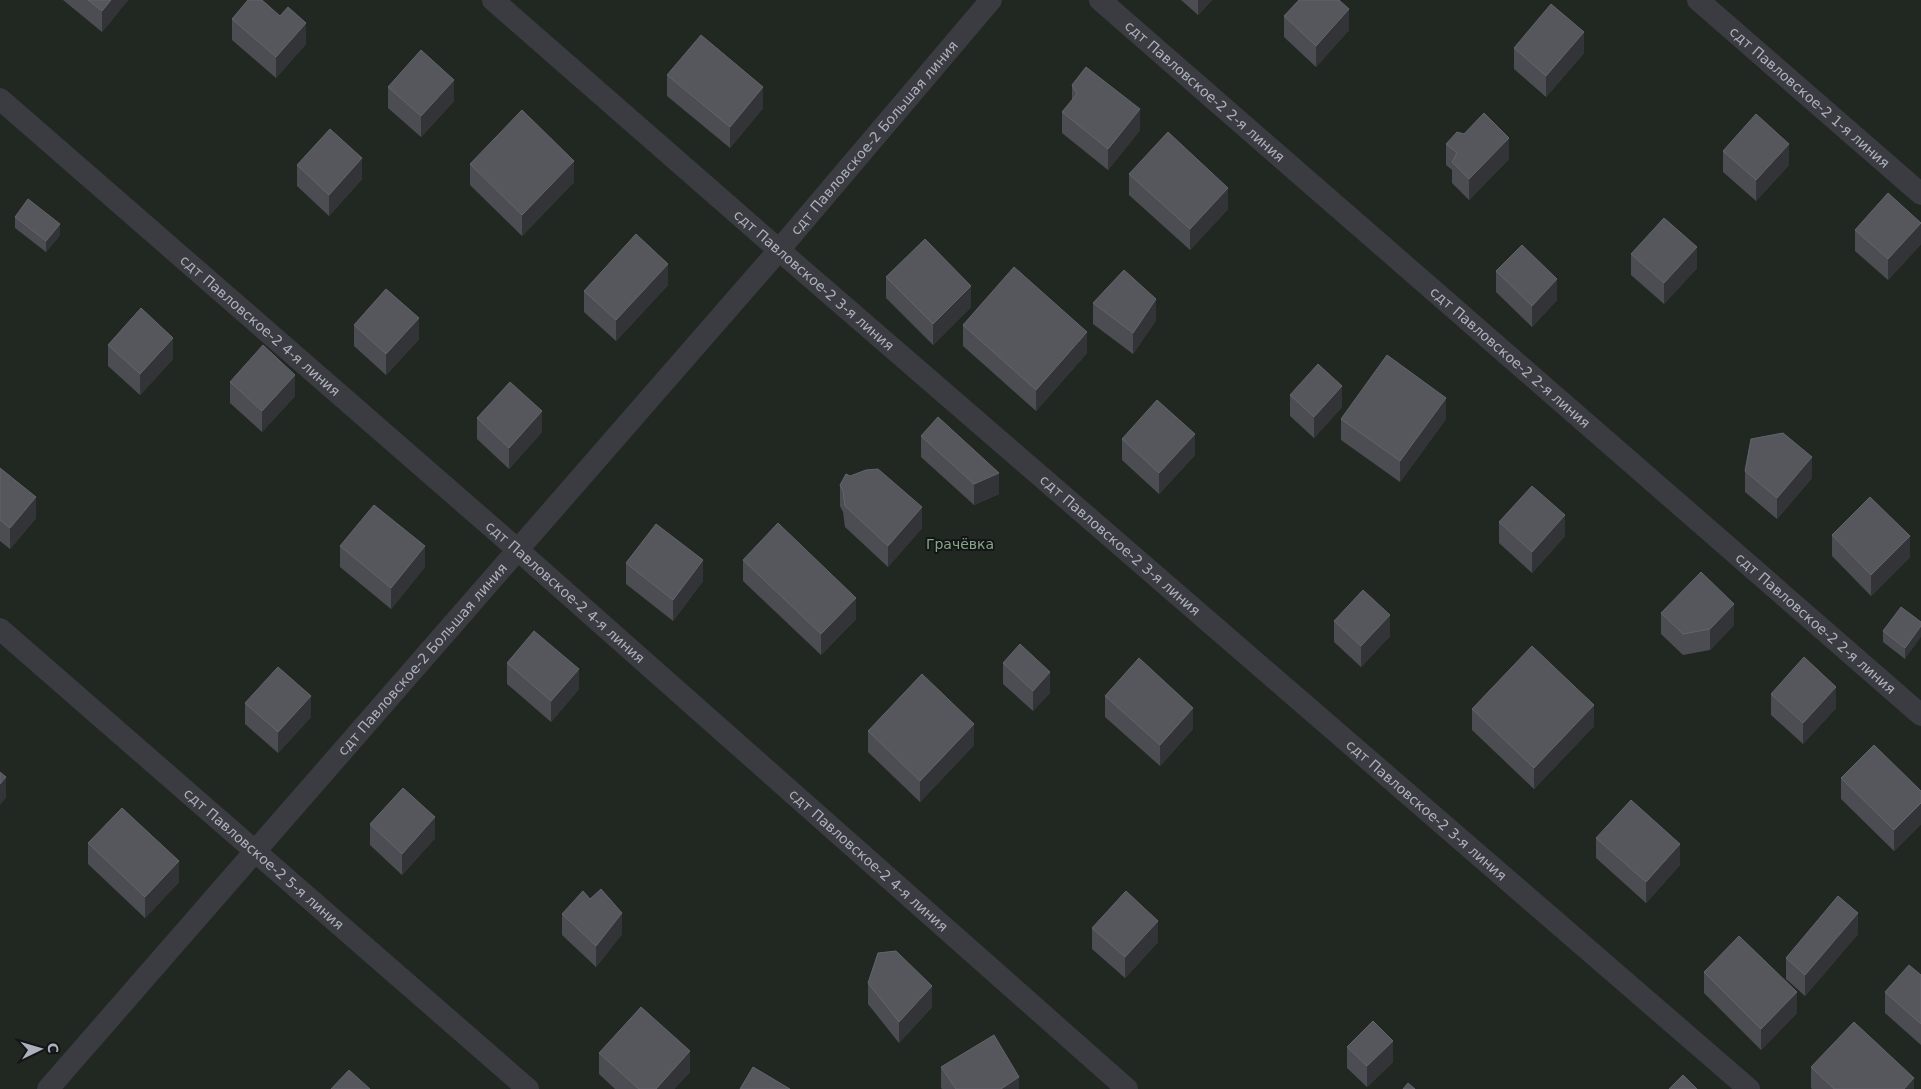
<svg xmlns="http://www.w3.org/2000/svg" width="1921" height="1089" viewBox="0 0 1921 1089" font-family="'DejaVu Sans',sans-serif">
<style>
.green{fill:#202821}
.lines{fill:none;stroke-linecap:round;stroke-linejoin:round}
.service{stroke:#3b3c42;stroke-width:22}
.wall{fill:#4b4d52}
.shaded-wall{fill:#333438}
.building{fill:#56575d;stroke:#63656c}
.labels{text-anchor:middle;stroke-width:4;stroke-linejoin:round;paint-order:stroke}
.street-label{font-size:14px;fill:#acb1bc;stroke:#151518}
.park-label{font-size:14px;fill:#83a886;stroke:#151518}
</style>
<rect width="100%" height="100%" fill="#1a1a1d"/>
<rect class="green" x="0" y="0" width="1921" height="1089"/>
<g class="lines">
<g class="service">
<path id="s1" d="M493 0 779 250 1749 1089"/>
<path id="s2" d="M1100 0 1921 715"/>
<path id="s3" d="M1698 0 1921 194"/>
<path id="s4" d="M0 99 518 550 1127 1089"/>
<path id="s5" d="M0 629 528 1089"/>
<path id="s6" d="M48 1089 779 250 991 0"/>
</g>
</g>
<g class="wall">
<path d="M63 0H128L102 32Z"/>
<path d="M1181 0H1212L1198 15Z"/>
<path d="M280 16 306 44 276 78 232 40V19Z"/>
<path d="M1284 16 1349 30 1316 67 1284 37Z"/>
<path d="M1514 48 1584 53 1546 97 1514 69Z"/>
<path d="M667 75 763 108 730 148 667 96Z"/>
<path d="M1072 85 1140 130 1108 170 1062 133V112L1072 100Z"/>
<path d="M388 87 454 101 421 137 388 108Z"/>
<path d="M1446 144 1509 159 1469 200 1452 183V170L1446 165Z"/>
<path d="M1723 151 1789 165 1756 201 1723 172Z"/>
<path d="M470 164 574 182 522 236 470 185Z"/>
<path d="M297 165 362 179 329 216 297 186Z"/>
<path d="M1129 174 1228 209 1190 250 1129 195Z"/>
<path d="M15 217 60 235 46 252 15 228Z"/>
<path d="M1855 230 1921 244 1888 280 1855 251Z"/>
<path d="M1631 254 1697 268 1664 304 1631 275Z"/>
<path d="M1496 271 1557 300 1532 327 1496 292Z"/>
<path d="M886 277 971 307 933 345 886 298Z"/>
<path d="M668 285 616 341 584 312V291Z"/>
<path d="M1093 303 1156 320 1133 354 1093 324Z"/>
<path d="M354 325 419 339 386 375 354 346Z"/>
<path d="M963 325 1087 353 1036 411 963 346Z"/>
<path d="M108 345 173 359 140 395 108 366Z"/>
<path d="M230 382 295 396 262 432 230 403Z"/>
<path d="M1290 395 1342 407 1314 438 1290 416Z"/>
<path d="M477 418 542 432 509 469 477 439Z"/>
<path d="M1341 419H1446L1400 482 1341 440Z"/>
<path d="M921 436 999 494 974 505 921 457Z"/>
<path d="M1122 439 1195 455 1159 494 1122 460Z"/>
<path d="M0 468 36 518 10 549 0 541Z"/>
<path d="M1745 471 1812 478 1777 519 1745 492Z"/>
<path d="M840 485 922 528 888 567 845 527 843 512 840 506Z"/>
<path d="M1499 522 1565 536 1532 573 1499 543Z"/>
<path d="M1832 535 1910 557 1871 596 1832 556Z"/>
<path d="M340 546 425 567 391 609 340 567Z"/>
<path d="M743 560 856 619 821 655 743 581Z"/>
<path d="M626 563 703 581 673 621 626 584Z"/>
<path d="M1661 613 1734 625 1710 650 1683 655 1661 634Z"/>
<path d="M1334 621 1390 636 1361 667 1334 642Z"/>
<path d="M1921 622 1905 659 1883 642V631Z"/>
<path d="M507 663 579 689 551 722 507 684Z"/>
<path d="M1003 663 1050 693 1033 711 1003 684Z"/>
<path d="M1771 694 1836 708 1803 744 1771 715Z"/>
<path d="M1105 696 1193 729 1160 766 1105 717Z"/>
<path d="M245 703 311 717 278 753 245 724Z"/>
<path d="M1472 709 1594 726 1534 789 1472 730Z"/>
<path d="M868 731 974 745 920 802 868 752Z"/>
<path d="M1841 778 1921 791V824L1894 851 1841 799Z"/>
<path d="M370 824 435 838 402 875 370 845Z"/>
<path d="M1596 838 1680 865 1646 903 1596 858Z"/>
<path d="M88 843 179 882 145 918 88 864Z"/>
<path d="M562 914 622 934 596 967 562 935Z"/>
<path d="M1092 928 1158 942 1125 978 1092 949Z"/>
<path d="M1858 934 1805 996 1786 979V958Z"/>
<path d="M1704 972 1797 1013 1761 1050 1704 993Z"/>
<path d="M1921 975V1045L1885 1013V992Z"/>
<path d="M868 983 932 1007 899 1043 868 1004Z"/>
<path d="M1347 1047 1393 1062 1367 1087 1347 1068Z"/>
<path d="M599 1053 690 1072 674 1089H615L599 1074Z"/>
<path d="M941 1067 1019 1089H942L941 1088Z"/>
<path d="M1811 1067 1914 1089H1812L1811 1088Z"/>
</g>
<g class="shaded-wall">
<path d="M111 0H128L102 32V11Z"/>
<path d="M1198 0H1212L1198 15Z"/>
<path d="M1349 9V30L1316 67V46Z"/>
<path d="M306 23V44L276 78V57Z"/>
<path d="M1584 32V53L1546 97V76Z"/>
<path d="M454 80V101L421 137V116Z"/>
<path d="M763 87V108L730 148V127Z"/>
<path d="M1140 109V130L1108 170V149Z"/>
<path d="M1509 138V159L1469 200V179Z"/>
<path d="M1789 144V165L1756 201V180Z"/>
<path d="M362 158V179L329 216V195Z"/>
<path d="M574 161V182L522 236V215Z"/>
<path d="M1228 188V209L1190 250V229Z"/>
<path d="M1921 223V244L1888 280V259Z"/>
<path d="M60 224V235L46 252V241Z"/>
<path d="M1697 247V268L1664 304V283Z"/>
<path d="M668 264V285L616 341V320Z"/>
<path d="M1557 279V300L1532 327V306Z"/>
<path d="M971 286V307L933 345V324Z"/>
<path d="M1156 299V320L1133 354V333Z"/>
<path d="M419 318V339L386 375V354Z"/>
<path d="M1087 332V353L1036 411V390Z"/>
<path d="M173 338V359L140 395V374Z"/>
<path d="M295 375V396L262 432V411Z"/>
<path d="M1342 386V407L1314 438V417Z"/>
<path d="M1446 398V419L1400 482V461Z"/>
<path d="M542 411V432L509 469V448Z"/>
<path d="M1195 434V455L1159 494V473Z"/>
<path d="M1812 457V478L1777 519V498Z"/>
<path d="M999 473V494L974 505V484Z"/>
<path d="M36 497V518L10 549V528Z"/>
<path d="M922 507V528L888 567V546Z"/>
<path d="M1565 515V536L1532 573V552Z"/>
<path d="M1910 536V557L1871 596V575Z"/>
<path d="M425 546V567L391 609V588Z"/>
<path d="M703 560V581L673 621V600Z"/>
<path d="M856 598V619L821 655V634Z"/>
<path d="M1734 604V625L1710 650V629Z"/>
<path d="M1390 615V636L1361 667V646Z"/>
<path d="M1921 626V637L1905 659V648Z"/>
<path d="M579 669V689L551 722V701Z"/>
<path d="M1050 672V693L1033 711V691Z"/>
<path d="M1836 687V708L1803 744V723Z"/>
<path d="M311 696V717L278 753V732Z"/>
<path d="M1594 705V726L1534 789V768Z"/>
<path d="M1193 708V729L1160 766V745Z"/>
<path d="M974 724V745L920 802V781Z"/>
<path d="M6 777V798L0 805V784Z"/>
<path d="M1921 803V824L1894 851V830Z"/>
<path d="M435 817V838L402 875V854Z"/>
<path d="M1680 844V865L1646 903V882Z"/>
<path d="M179 861V882L145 918V897Z"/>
<path d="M622 913V934L596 967V946Z"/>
<path d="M1858 913V934L1805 996V975Z"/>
<path d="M1158 921V942L1125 978V957Z"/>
<path d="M932 986V1007L899 1043V1022Z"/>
<path d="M1797 992V1013L1761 1050V1029Z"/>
<path d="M1393 1041V1062L1367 1087V1066Z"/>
<path d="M690 1051V1072L674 1089H656Z"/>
<path d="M1019 1077V1089H1001Z"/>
<path d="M1914 1078V1089H1904Z"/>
</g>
<g class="building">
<path d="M88 0H111L102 11Z"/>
<path d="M248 0H262L280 16 288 7 306 23 276 57 232 19Z"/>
<path d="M1299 0H1339L1349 9 1316 46 1284 16Z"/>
<path d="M1551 4 1584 32 1546 76 1514 48Z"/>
<path d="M701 35 763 87 730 127 667 75Z"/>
<path d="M421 50 454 80 421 116 388 87Z"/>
<path d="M1086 67 1140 109 1108 149 1062 112 1077 94 1072 85Z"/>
<path d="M522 110 574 161 522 215 470 164Z"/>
<path d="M1484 113 1509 138 1469 179 1452 162 1457 153 1446 144 1457 132 1464 134Z"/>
<path d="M1756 114 1789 144 1756 180 1723 151Z"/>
<path d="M330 129 362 158 329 195 297 165Z"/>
<path d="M1168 132 1228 188 1190 229 1129 174Z"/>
<path d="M1888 193 1921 223 1888 259 1855 230Z"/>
<path d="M28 199 60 224 46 241 15 217Z"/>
<path d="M1664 218 1697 247 1664 283 1631 254Z"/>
<path d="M636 234 668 264 616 320 584 291Z"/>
<path d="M925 239 971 286 933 324 886 277Z"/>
<path d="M1522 245 1557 279 1532 306 1496 271Z"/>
<path d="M1014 267 1087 332 1036 390 963 325Z"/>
<path d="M1124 270 1156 299 1133 333 1093 303Z"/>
<path d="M386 289 419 318 386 354 354 325Z"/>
<path d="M141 308 173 338 140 374 108 345Z"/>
<path d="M263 345 295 375 262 411 230 382Z"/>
<path d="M1387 355 1446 398 1400 461 1341 419Z"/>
<path d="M1318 364 1342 386 1314 417 1290 395Z"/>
<path d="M510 382 542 411 509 448 477 418Z"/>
<path d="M1157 400 1195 434 1159 473 1122 439Z"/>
<path d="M938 417 999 473 974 484 921 436Z"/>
<path d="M1783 433 1812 457 1777 498 1745 471 1751 439Z"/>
<path d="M0 468 36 497 10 528 0 520Z"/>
<path d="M878 469 922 507 888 546 845 506 843 491 840 485 846 474 850 476 866 470Z"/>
<path d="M1532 486 1565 515 1532 552 1499 522Z"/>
<path d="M1870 497 1910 536 1871 575 1832 535Z"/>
<path d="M374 505 425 546 391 588 340 546Z"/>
<path d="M778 523 856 598 821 634 743 560Z"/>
<path d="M656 524 703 560 673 600 626 563Z"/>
<path d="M1701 572 1734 604 1710 629 1683 634 1661 613Z"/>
<path d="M1363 590 1390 615 1361 646 1334 621Z"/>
<path d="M1901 607 1921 622V626L1905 648 1883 631Z"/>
<path d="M534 631 579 669 551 701 507 663Z"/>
<path d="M1020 644 1050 672 1033 691 1003 663Z"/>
<path d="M1532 646 1594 705 1534 768 1472 709Z"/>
<path d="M1804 657 1836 687 1803 723 1771 694Z"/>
<path d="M1139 658 1193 708 1160 745 1105 696Z"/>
<path d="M278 667 311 696 278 732 245 703Z"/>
<path d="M922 674 974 724 920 781 868 731Z"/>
<path d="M1874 745 1921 791V803L1894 830 1841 778Z"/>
<path d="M0 772 6 777 0 784Z"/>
<path d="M403 788 435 817 402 854 370 824Z"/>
<path d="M1631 800 1680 844 1646 882 1596 838Z"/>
<path d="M122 808 179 861 145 897 88 843Z"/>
<path d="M601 889 622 913 596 946 562 914 583 891 590 899Z"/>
<path d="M1126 891 1158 921 1125 957 1092 928Z"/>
<path d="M1838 896 1858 913 1805 975 1786 958Z"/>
<path d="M1739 936 1797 992 1761 1029 1704 972Z"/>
<path d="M896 951 932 986 899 1022 868 983 878 953Z"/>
<path d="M1909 965 1921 975V1024L1885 992Z"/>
<path d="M641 1007 690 1051 656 1089H639L599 1053Z"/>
<path d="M1373 1021 1393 1041 1367 1066 1347 1047Z"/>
<path d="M1854 1022 1914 1078 1904 1089H1834L1811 1067Z"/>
<path d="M994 1035 1019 1077 1001 1089H956L941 1067Z"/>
<path d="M753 1067 790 1089H740Z"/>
<path d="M349 1070 370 1089H331Z"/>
<path d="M1683 1075 1697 1089H1669Z"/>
<path d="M1408 1083 1415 1089H1403Z"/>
</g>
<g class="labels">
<g class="street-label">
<text dy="5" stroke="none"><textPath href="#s2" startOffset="139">сдт Павловское-2 2-я линия</textPath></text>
<text dy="5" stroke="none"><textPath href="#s3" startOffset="148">сдт Павловское-2 1-я линия</textPath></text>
<text dy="5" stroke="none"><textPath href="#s6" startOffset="1260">сдт Павловское-2 Большая линия</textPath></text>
<text dy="5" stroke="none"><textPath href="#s1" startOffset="426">сдт Павловское-2 3-я линия</textPath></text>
<text dy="5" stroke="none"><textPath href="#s4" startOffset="345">сдт Павловское-2 4-я линия</textPath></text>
<text dy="5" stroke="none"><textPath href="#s2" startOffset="544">сдт Павловское-2 2-я линия</textPath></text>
<text dy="5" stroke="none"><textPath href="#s1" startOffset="831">сдт Павловское-2 3-я линия</textPath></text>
<text dy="5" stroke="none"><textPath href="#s4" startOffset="750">сдт Павловское-2 4-я линия</textPath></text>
<text dy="5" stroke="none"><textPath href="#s2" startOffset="949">сдт Павловское-2 2-я линия</textPath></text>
<text dy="5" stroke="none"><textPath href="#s6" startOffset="570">сдт Павловское-2 Большая линия</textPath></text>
<text dy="5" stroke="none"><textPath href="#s1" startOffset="1236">сдт Павловское-2 3-я линия</textPath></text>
<text dy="5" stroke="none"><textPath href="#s5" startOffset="350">сдт Павловское-2 5-я линия</textPath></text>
<text dy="5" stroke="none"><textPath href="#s4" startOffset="1155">сдт Павловское-2 4-я линия</textPath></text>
</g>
<g class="park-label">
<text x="960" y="549">Грачёвка</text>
</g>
</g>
<g transform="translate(40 1049) rotate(85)" stroke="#151518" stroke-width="4" paint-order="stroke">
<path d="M0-4L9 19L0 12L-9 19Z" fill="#acb1bc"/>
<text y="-8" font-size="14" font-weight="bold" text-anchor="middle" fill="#acb1bc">С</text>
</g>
</svg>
